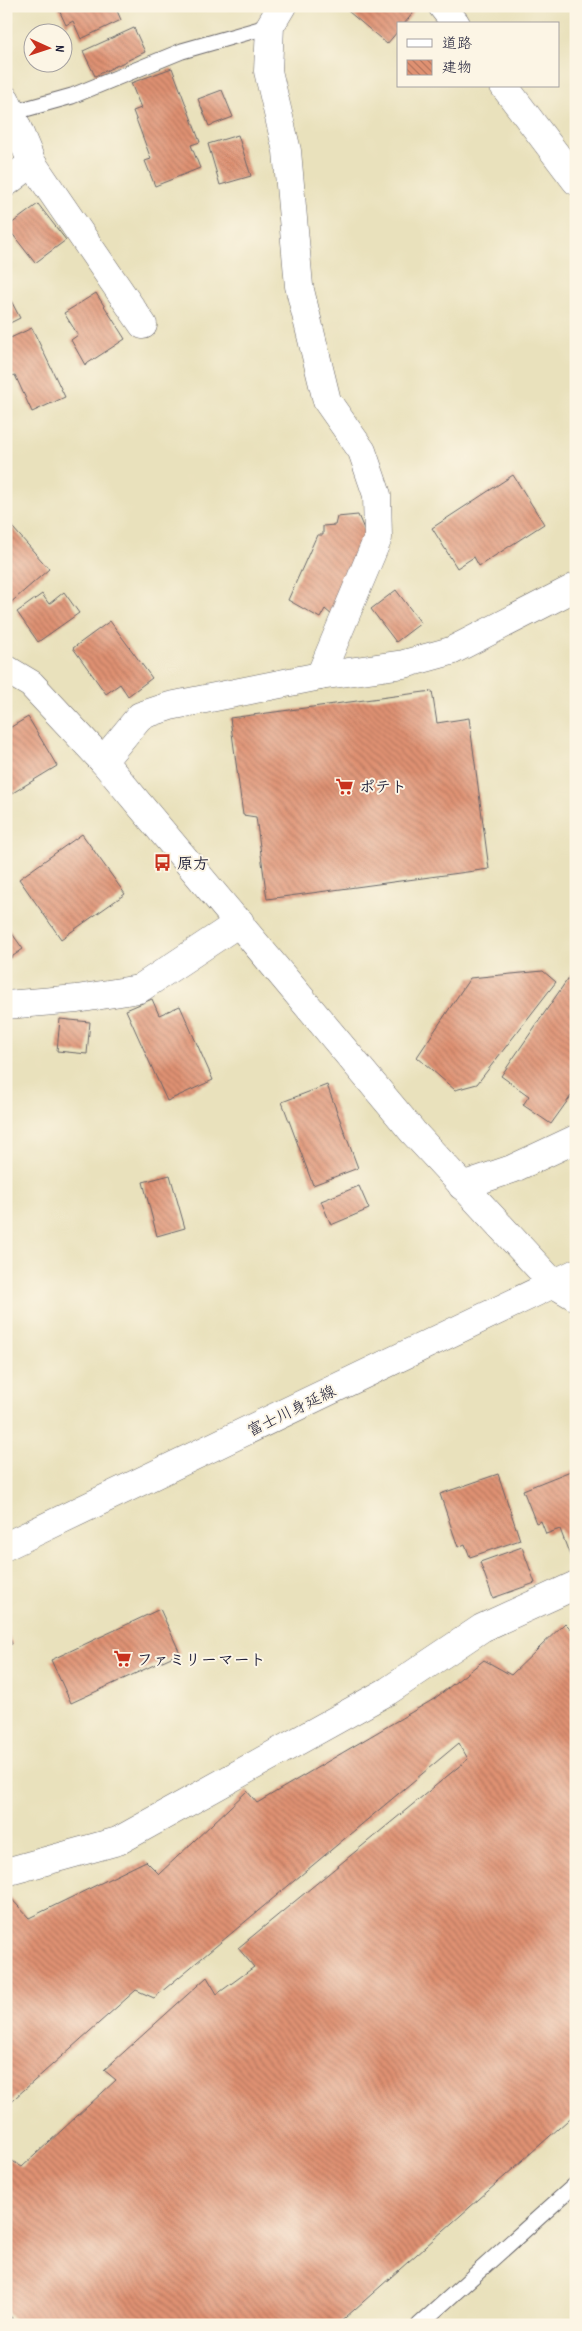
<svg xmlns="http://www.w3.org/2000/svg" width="582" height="2331" viewBox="0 0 582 2331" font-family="Dekko,'Klee One',sans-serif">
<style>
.building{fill:url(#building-back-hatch)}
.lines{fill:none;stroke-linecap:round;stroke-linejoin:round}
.lane-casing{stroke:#686568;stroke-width:17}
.street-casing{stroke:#686568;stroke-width:29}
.secondary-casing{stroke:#686568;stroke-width:29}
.primary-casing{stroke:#686568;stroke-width:29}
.lane{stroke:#fff;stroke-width:15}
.street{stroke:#fff;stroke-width:28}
.secondary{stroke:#fff;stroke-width:28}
.primary{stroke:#fff;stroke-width:28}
.labels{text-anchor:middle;stroke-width:4;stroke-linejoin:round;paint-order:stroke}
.poi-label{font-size:16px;font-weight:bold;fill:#22223b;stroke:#fcf5e5;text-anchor:start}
.street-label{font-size:16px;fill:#22223b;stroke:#fcf5e5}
</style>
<defs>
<pattern id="building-back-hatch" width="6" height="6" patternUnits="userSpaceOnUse" patternTransform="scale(1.25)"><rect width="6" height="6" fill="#df9172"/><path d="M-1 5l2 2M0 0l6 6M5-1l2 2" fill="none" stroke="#b4765f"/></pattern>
</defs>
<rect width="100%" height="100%" fill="#fcf5e5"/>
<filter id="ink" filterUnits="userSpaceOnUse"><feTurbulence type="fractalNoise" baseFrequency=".02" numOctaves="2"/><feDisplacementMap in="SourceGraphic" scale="10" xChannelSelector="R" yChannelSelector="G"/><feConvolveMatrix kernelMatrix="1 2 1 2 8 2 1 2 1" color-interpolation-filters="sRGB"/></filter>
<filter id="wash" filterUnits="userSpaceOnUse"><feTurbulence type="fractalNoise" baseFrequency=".0096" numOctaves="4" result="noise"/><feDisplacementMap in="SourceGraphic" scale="20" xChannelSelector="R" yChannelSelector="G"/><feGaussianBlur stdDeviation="1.12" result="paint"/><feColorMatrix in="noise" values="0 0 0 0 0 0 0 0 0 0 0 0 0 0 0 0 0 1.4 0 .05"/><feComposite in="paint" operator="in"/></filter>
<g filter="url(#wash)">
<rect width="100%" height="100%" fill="#e9e1bc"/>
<g id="blocks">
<g class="building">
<path d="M57 6H115L121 20 81 39 73 21 66 25Z"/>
<path d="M342 6H417L418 7 404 24H398V31L387 44Z"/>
<path d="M134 28 145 52 95 76 83 51Z"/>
<path d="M172 68 200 142 191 145 200 168 155 186 145 161 151 159 133 111 141 108 131 83Z"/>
<path d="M222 90 233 117 209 126 198 99Z"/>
<path d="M238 135 251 176 220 185 208 144Z"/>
<path d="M38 204 66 240 35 263 7 227Z"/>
<path d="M6 291 20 318 6 325Z"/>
<path d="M96 293 125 339 85 365 71 340 78 335 64 313Z"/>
<path d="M32 328 65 397 32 412 15 375 6 377V340Z"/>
<path d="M513 475 544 524 479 566 474 557 457 568 432 528Z"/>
<path d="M358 515 367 536 333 616 325 609 320 618 288 600 317 535H323V526L335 525 337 517Z"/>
<path d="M6 520 49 569 8 605 6 603Z"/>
<path d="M396 590 421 623 396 642 371 609Z"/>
<path d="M64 592 79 613 38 642 17 612 42 594 49 604Z"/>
<path d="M110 621 152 678 128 696 120 684 106 694 73 648Z"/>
<path d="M432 691 437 723 469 718 489 869 267 899 256 817 243 815 230 718Z"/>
<path d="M28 717 57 766 6 797V730Z"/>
<path d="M82 834 125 894 61 939 19 879Z"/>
<path d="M6 925 23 949 6 961Z"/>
<path d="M576 967V1089L551 1124 523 1105 529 1096 501 1076Z"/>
<path d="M543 971 556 982 477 1084 455 1090 417 1057 470 978Z"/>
<path d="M152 999 159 1015 180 1006 213 1080 167 1101 126 1010Z"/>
<path d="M60 1019 90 1022 87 1054 57 1051Z"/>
<path d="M327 1085 358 1168 313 1185 282 1102Z"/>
<path d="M170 1175 185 1228 157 1236 143 1182Z"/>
<path d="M359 1186 369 1209 331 1225 321 1201Z"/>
<path d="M573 1470 576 1477V1560L572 1561 560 1529 546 1534 541 1521 536 1523 523 1490Z"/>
<path d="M498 1474 520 1540 470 1557 465 1544 458 1547 440 1494Z"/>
<path d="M522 1547 535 1583 493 1598 480 1562Z"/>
<path d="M160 1609 180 1653 71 1703 51 1660Z"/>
<path d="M565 1623 576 1634V2113L337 2325H18L6 2311V2157L22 2167 116 2080 104 2070 207 1977 217 1994 254 1967 238 1948 468 1759 459 1743 154 1998 136 1990 6 2106V1896L8 1895 29 1918 146 1861 159 1874 247 1791 257 1803 434 1699 484 1660 511 1675Z"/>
<path d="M6 1628 12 1644 6 1646Z"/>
</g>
</g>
</g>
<g filter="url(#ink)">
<use href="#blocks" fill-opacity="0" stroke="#686568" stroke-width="1"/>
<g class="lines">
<defs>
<g id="lane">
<path d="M11 113 72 96 182 51 270 26"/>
<path d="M419 2325 576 2184"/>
</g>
<g id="street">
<path d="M282 6 270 26 268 71 287 151 299 286 327 401 362 451 377 495 378 538 320 676"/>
<path d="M442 6 456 24"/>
<path d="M504 86 576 181"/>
<path d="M6 100 32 163 6 183"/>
<path d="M32 163 143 325"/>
<path d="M103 761 140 716 170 706 320 676 404 664 451 651 576 587"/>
<path d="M6 1005 77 999 139 989 240 922"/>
<path d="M462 1186 512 1169 576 1139"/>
<path d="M6 1872 118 1841 388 1691 482 1628 576 1585"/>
</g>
<path id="secondary" d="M6 669 31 684 103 761 413 1132 554 1284 576 1297"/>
<path id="primary" d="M6 1546 576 1273"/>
</defs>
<use href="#lane" class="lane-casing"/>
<use href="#street" class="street-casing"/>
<use href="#secondary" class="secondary-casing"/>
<use href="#primary" class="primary-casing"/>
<use href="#lane" class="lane"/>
<use href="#street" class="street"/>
<use href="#secondary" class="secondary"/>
<use href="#primary" class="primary"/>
</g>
</g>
<defs>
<symbol id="supermarket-bare" viewBox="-9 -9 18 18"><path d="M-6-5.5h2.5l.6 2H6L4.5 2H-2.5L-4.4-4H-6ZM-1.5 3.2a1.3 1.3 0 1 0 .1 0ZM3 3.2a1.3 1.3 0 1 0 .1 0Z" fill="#c8321e" stroke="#fcf5e5" stroke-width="2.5" paint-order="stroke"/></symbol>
<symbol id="bus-bare" viewBox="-9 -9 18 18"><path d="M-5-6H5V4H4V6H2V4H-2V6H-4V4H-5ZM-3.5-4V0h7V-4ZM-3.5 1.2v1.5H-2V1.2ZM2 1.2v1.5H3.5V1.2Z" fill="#c8321e" stroke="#fcf5e5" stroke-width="2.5" paint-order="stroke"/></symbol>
</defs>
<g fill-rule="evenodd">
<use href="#supermarket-bare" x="332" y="774" width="25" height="25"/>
<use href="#bus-bare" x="150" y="850" width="25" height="25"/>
<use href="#supermarket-bare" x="110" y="1646" width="25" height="25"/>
</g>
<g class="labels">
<g class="poi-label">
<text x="359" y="792">ポテト</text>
<text x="177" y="869">原方</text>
<text x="137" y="1665">ファミリーマート</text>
</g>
<g class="street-label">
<text transform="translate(291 1410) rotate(-26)" y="6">富士川身延線</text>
</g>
</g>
<rect width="582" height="2331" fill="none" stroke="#fcf5e5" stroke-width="25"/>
<rect x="397" y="22" width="162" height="65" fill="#fcf5e5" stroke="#a5a1a1"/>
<rect x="407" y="39" width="25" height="8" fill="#ffffff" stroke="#a5a1a1"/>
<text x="442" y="48" font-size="15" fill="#22223b">道路</text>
<rect x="407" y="60" width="25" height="15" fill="url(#building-back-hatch)" stroke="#a5a1a1"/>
<text x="442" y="72" font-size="15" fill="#22223b">建物</text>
<g transform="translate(48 48) rotate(93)"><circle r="24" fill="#fcf5e5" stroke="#a5a1a1"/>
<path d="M0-4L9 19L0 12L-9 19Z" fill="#c8321e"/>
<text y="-8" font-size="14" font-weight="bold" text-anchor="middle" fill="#22223b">N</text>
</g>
</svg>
